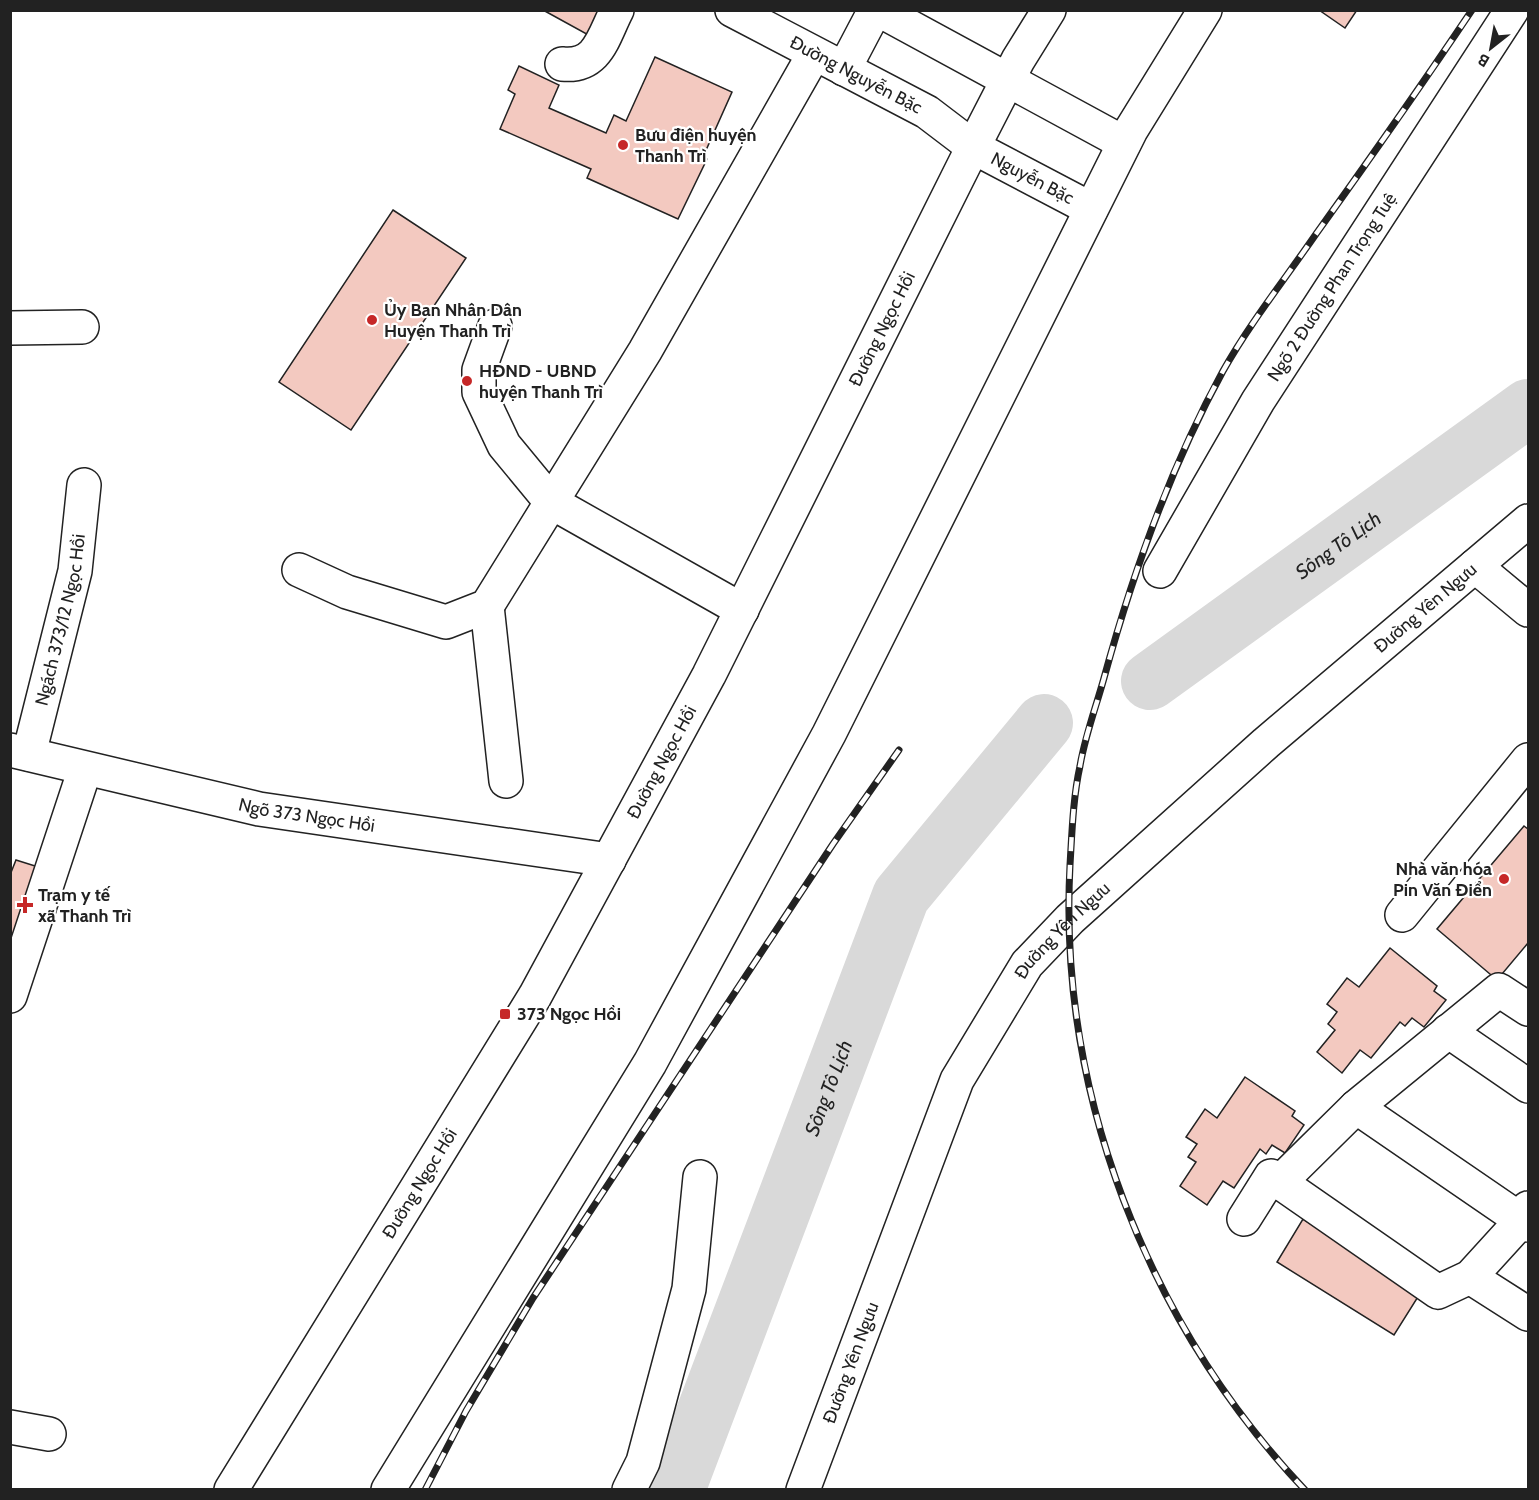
<svg xmlns="http://www.w3.org/2000/svg" width="1539" height="1500" viewBox="0 0 1539 1500" font-family="Cabin,sans-serif">
<style>
.lines{fill:none;stroke-linecap:round;stroke-linejoin:round}
.river{stroke:#d9d9d9;stroke-width:58}
.building{fill:#f3c9c0;stroke:#222;stroke-width:1.5}
.minor-casing{stroke:#222;stroke-width:36}
.major-casing{stroke:#222;stroke-width:36}
.highway-casing{stroke:#222;stroke-width:36}
.minor{stroke:#fff;stroke-width:33}
.major{stroke:#fff;stroke-width:33}
.highway{stroke:#fff;stroke-width:33}
.rail-casing{stroke:#222;stroke-width:7}
.rail{stroke:#fff;stroke-width:4.5;stroke-dasharray:14;stroke-linecap:butt}
.poi-dot{fill:#c62828;stroke:#fff;stroke-width:2}
.labels{text-anchor:middle;stroke-width:4.5;stroke-linejoin:round;paint-order:stroke}
.street-label{font-size:18px;fill:#222;stroke:#fff}
.poi-label{font-size:18px;font-weight:bold;fill:#222;stroke:#fff;text-anchor:start}
.water-label{font-size:20px;font-style:italic;fill:#222;stroke:#fff}
</style>
<rect width="100%" height="100%" fill="#fff"/>
<g class="lines">
<g class="river">
<path id="s1" d="M1150 681 1528 408"/>
<path id="s2" d="M676 1490 901 896 1044 723"/>
</g>
</g>
<g class="building">
<path d="M543 10H596L604 15 592 37Z"/>
<path d="M1319 10H1357L1345 28Z"/>
<path d="M655 57 732 92 703 157 707 159 678 219 587 178 591 169 500 129 515 94 508 90 519 66 559 85 549 108 606 133 614 115 626 121Z"/>
<path d="M393 210 466 258 351 430 279 382Z"/>
<path d="M1524 826 1528 829V943L1497 980 1437 929Z"/>
<path d="M16 860 51 871 28 940 10 934V875Z"/>
<path d="M1390 948 1437 986 1434 991 1446 1000 1424 1027 1412 1018 1405 1026 1400 1022 1371 1058 1360 1050 1342 1073 1317 1052 1335 1030 1328 1024 1337 1012 1327 1004 1347 978 1359 987Z"/>
<path d="M1245 1077 1295 1111 1292 1116 1304 1125 1285 1153 1272 1145 1266 1154 1260 1149 1234 1188 1223 1181 1207 1205 1180 1186 1196 1162 1188 1157 1197 1144 1186 1137 1205 1109 1217 1118Z"/>
<path d="M1303 1219 1421 1292 1394 1335 1277 1262Z"/>
</g>
<g class="lines">
<defs>
<g id="minor">
<path d="M562 64C598 68 603 37 617 10"/>
<path d="M495 326 479 370V392L504 445 551 502 742 610"/>
<path d="M10 328 82 327"/>
<path d="M1475 566 1528 610"/>
<path d="M299 570 347 592 446 622 487 606 645 351 814 54"/>
<path id="s3" d="M1160 571 1258 401 1512 10"/>
<path d="M487 606 506 781"/>
<path id="s4" d="M10 750 259 809 609 860"/>
<path id="s5" d="M29 754 75 571 84 485"/>
<path d="M1402 915 1528 760"/>
<path d="M10 996 85 769"/>
<path d="M1448 1031 1528 1086"/>
<path d="M1356 1107 1528 1225"/>
<path d="M1279 1183 1356 1107 1499 990 1528 1009"/>
<path d="M1244 1219 1271 1176 1438 1292 1470 1277 1521 1221 1528 1208"/>
<path d="M1470 1277 1528 1314"/>
<path d="M10 1427 49 1434"/>
<path d="M629 1490 643 1462 689 1289 700 1177"/>
<path id="s6" d="M803 1490 957 1080 1027 964 1070 919 1266 743 1528 521"/>
</g>
<g id="major">
<path id="s7" d="M732 10 927 112 973 147 1091 209"/>
<path d="M879 10 1124 143"/>
<path d="M844 69 875 10"/>
</g>
<g id="highway">
<path id="s8" d="M231 1490 535 996 709 675 966 161 1018 60 1049 10"/>
<path d="M388 1490 650 1063 829 734 1131 130 1205 10"/>
</g>
</defs>
<use href="#minor" class="minor-casing"/>
<use href="#major" class="major-casing"/>
<use href="#highway" class="highway-casing"/>
<use href="#minor" class="minor"/>
<use href="#major" class="major"/>
<use href="#highway" class="highway"/>
<defs>
<g id="rail">
<path d="M425 1490 466 1411 533 1298 833 844 899 750"/>
<path d="M1305 1490C1147 1323 1058 1094 1070 865 1072 832 1073 798 1080 766 1085 736 1096 707 1104 678 1133 572 1170 468 1223 371 1250 323 1285 279 1316 234 1369 160 1421 86 1472 10"/>
</g>
</defs>
<use href="#rail" class="rail-casing"/>
<use href="#rail" class="rail"/>
</g>
<g class="poi-dot">
<circle cx="623" cy="145" r="6"/>
<circle cx="372" cy="320" r="6"/>
<circle cx="467" cy="381" r="6"/>
<circle cx="1504" cy="879" r="6"/>
<path d="M22 896h6v6h6v6h-6v6h-6v-6h-6v-6h6z"/>
<rect x="499" y="1008" width="12" height="12" rx="3"/>
</g>
<g class="labels">
<g class="street-label">
<text dy="6" stroke="none"><textPath href="#s7" startOffset="140">Đường Nguyễn Bặc</textPath></text>
<text dy="6" stroke="none"><textPath href="#s7" startOffset="345">Nguyễn Bặc</textPath></text>
<text dy="6" stroke="none"><textPath href="#s3" startOffset="332">Ngõ 2 Đường Phan Trọng Tuệ</textPath></text>
<text dy="6" stroke="none"><textPath href="#s8" startOffset="1332">Đường Ngọc Hồi</textPath></text>
<text dy="6" stroke="none"><textPath href="#s6" startOffset="1108">Đường Yên Ngưu</textPath></text>
<text dy="6" stroke="none"><textPath href="#s5" startOffset="138">Ngách 373/12 Ngọc Hồi</textPath></text>
<text dy="6" stroke="none"><textPath href="#s8" startOffset="846">Đường Ngọc Hồi</textPath></text>
<text dy="6" stroke="none"><textPath href="#s4" startOffset="304">Ngõ 373 Ngọc Hồi</textPath></text>
<text dy="6" stroke="none"><textPath href="#s6" startOffset="622">Đường Yên Ngưu</textPath></text>
<text dy="6" stroke="none"><textPath href="#s8" startOffset="360">Đường Ngọc Hồi</textPath></text>
<text dy="6" stroke="none"><textPath href="#s6" startOffset="136">Đường Yên Ngưu</textPath></text>
</g>
<g class="poi-label">
<text x="635" y="141">Bưu điện huyện<tspan x="635" dy="21">Thanh Trì</tspan></text>
<text x="384" y="316">Ủy Ban Nhân Dân<tspan x="384" dy="21">Huyện Thanh Trì</tspan></text>
<text x="479" y="377">HĐND - UBND<tspan x="479" dy="21">huyện Thanh Trì</tspan></text>
<text x="1492" y="875" text-anchor="end">Nhà văn hóa<tspan x="1492" dy="21">Pin Văn Điển</tspan></text>
<text x="38" y="901">Trạm y tế<tspan x="38" dy="21">xã Thanh Trì</tspan></text>
<text x="517" y="1020">373 Ngọc Hồi</text>
</g>
<g class="water-label">
<text dy="7" stroke="none"><textPath href="#s1" startOffset="232">Sông Tô Lịch</textPath></text>
<text dy="7" stroke="none"><textPath href="#s2" startOffset="430">Sông Tô Lịch</textPath></text>
</g>
</g>
<rect width="1539" height="1500" fill="none" stroke="#222222" stroke-width="24"/>
<g transform="translate(1491 48) rotate(211)" stroke="#ffffff" stroke-width="4.5" paint-order="stroke">
<path d="M0-4.5L10 22L0 15L-10 22Z" fill="#222222"/>
<text y="-9" font-size="16" font-weight="bold" text-anchor="middle" fill="#222222">B</text>
</g>
</svg>
